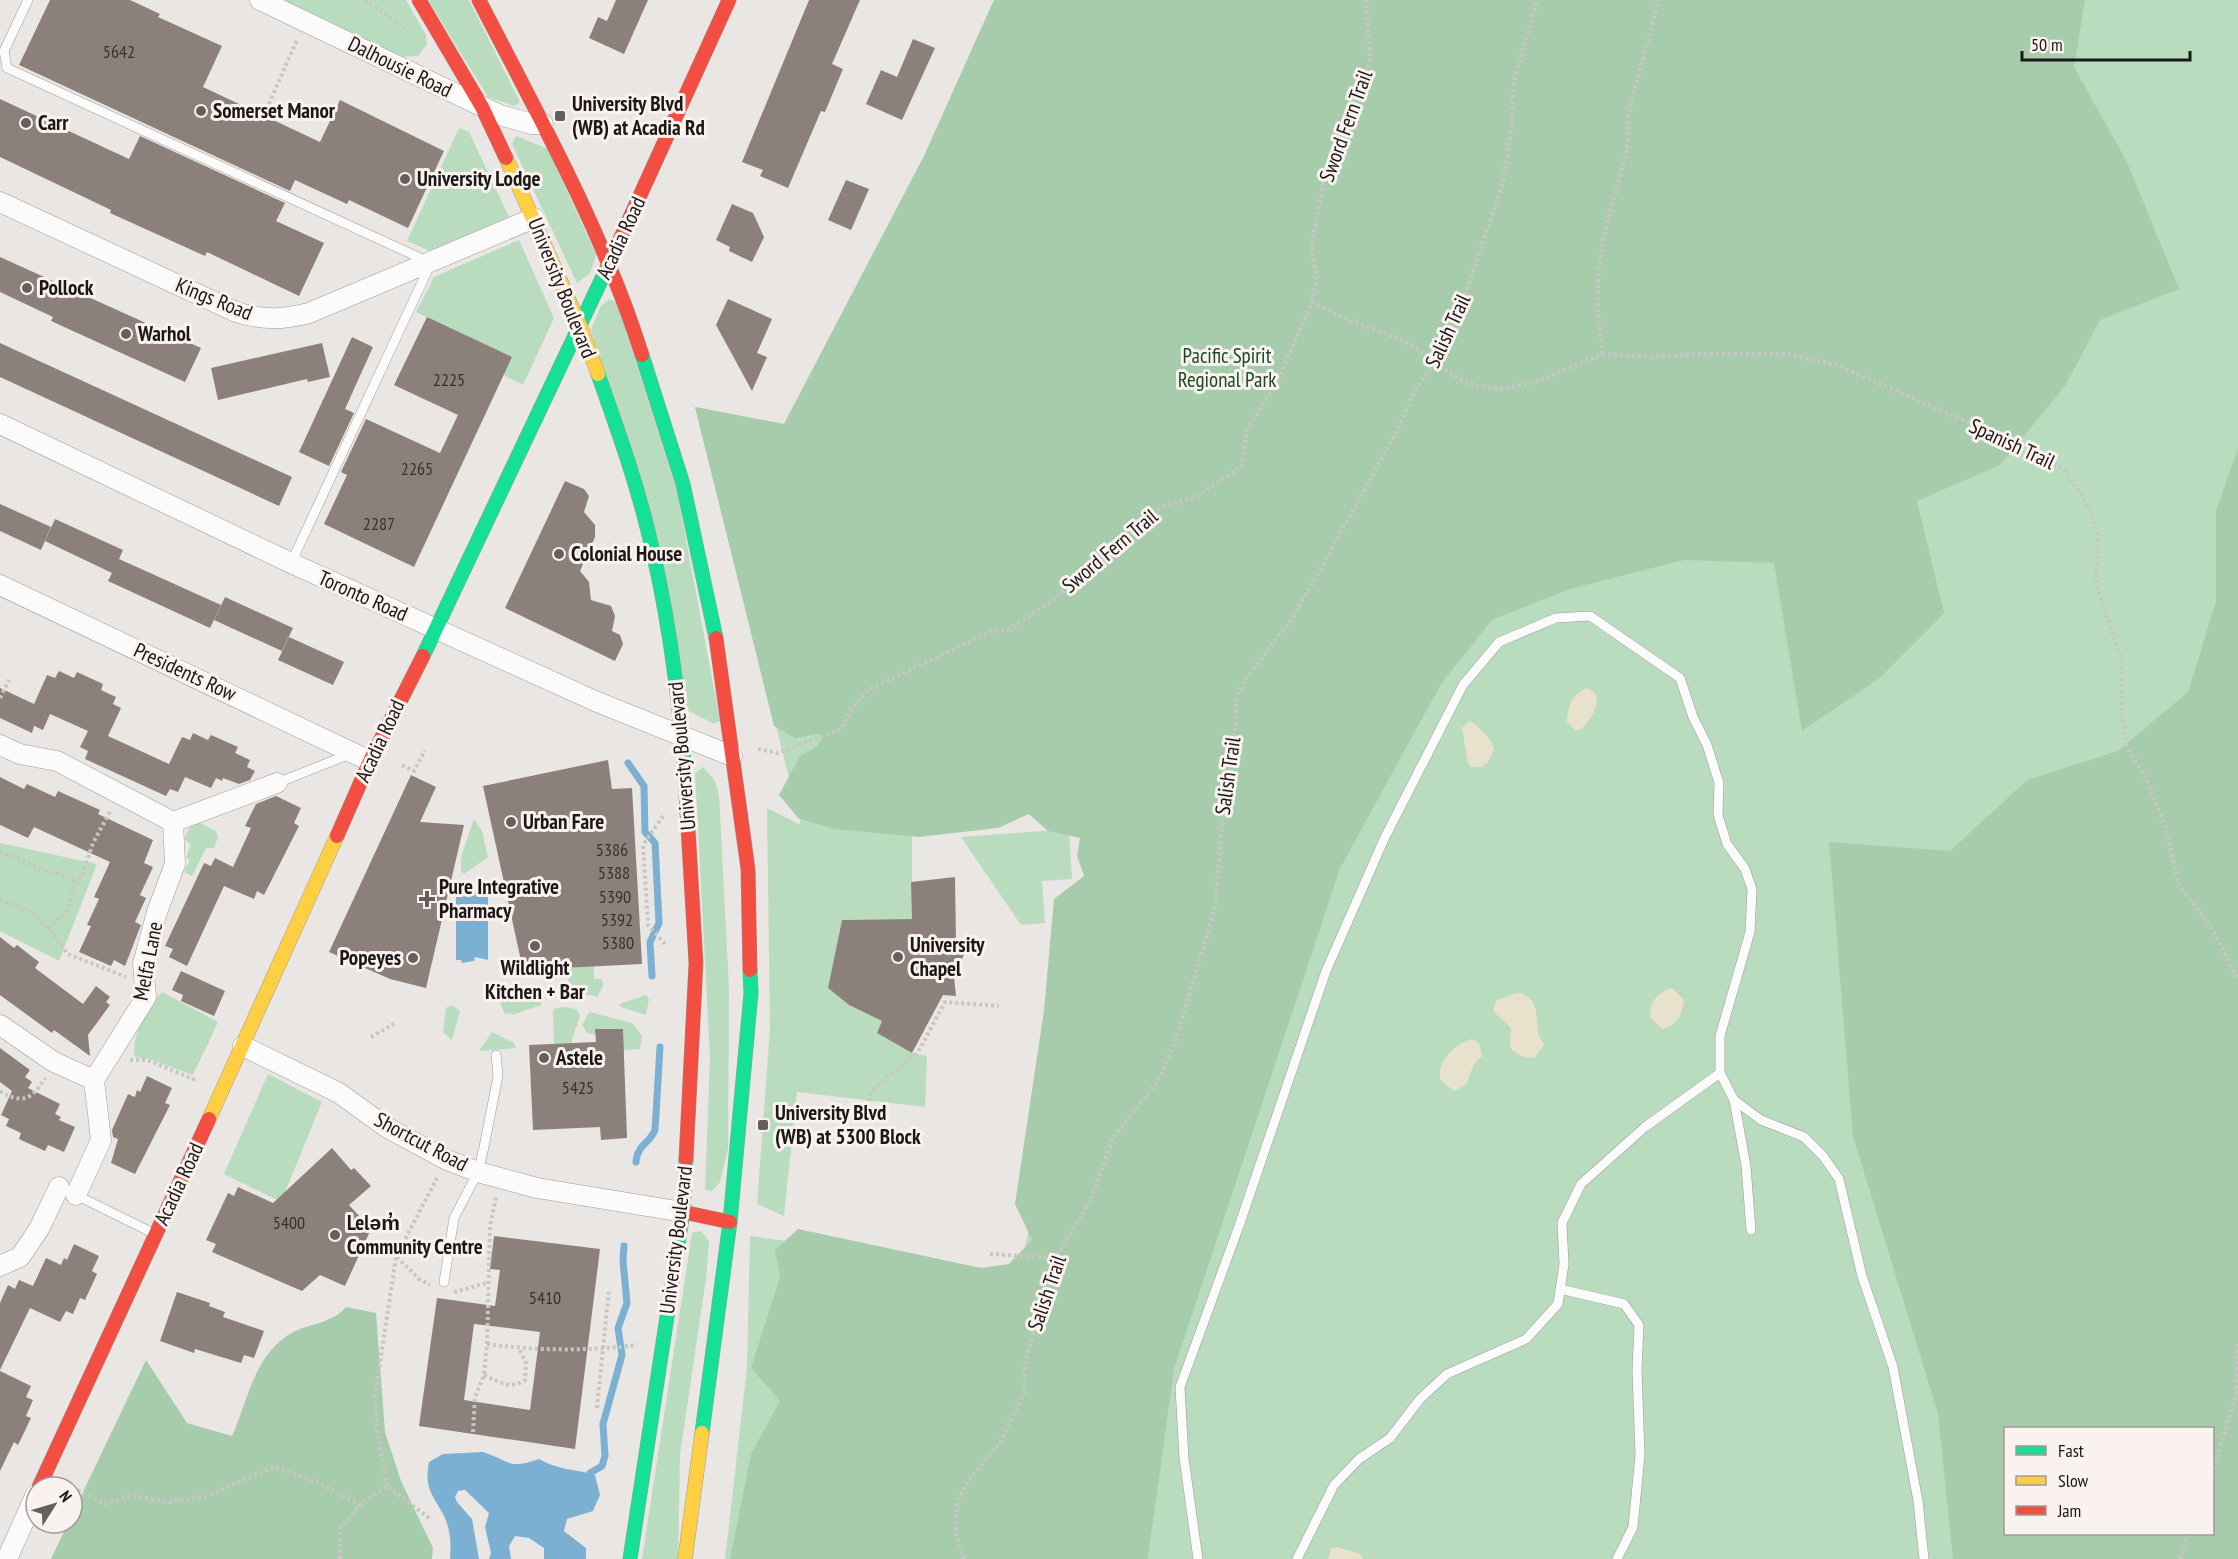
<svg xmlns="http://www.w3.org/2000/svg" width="2238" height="1559" viewBox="0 0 2238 1559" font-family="'PT Sans Narrow',sans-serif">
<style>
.green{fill:#badcbe;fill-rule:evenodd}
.forest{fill:#a7ccac;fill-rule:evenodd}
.sand{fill:#e8e1cc}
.water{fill:#7bb0d2}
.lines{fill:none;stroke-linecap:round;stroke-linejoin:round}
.stream{stroke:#7bb0d2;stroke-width:7}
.building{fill:#8c817a;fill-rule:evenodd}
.lane-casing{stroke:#9e9b99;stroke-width:10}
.street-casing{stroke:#9e9b99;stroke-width:21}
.fast-casing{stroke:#9e9b99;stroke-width:15}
.slow-casing{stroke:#9e9b99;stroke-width:15}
.jam-casing{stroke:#9e9b99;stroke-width:15}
.path{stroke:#c8c6c5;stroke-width:4;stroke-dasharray:3 3;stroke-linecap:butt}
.lane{stroke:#fcfbfb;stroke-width:9}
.street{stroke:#fcfbfb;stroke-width:20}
.fast{stroke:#16e098;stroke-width:14}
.slow{stroke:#ffcf43;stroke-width:14}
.jam{stroke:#f24e42;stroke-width:14}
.poi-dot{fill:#63605f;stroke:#faf2ee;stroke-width:2}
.labels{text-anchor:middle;stroke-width:6;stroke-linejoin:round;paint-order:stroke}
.number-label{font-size:18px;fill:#373230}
.street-label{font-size:21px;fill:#1b1817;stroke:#faf2ee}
.poi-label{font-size:21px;font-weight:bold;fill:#1b1817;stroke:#faf2ee;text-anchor:start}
.park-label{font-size:21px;fill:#194b27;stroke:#faf2ee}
</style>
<rect width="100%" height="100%" fill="#eae6e4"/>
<g class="green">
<path d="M277 0H406L426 35 427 44 418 56 400 57Z"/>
<path d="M428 0H469L520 102 514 106 488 97Z"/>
<path d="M994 0H2238V1559H1148L1167 1412 1123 1559H725L747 1368 750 1236 1019 1273 1114 854 1091 809 912 820V919L842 920 828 988 849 1005 882 1021 877 1033 912 1053 927 1056 925 1107 797 1092 784 1216 757 1204 770 1029 767 808 801 825 695 407 784 424 924 156ZM1430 703 1340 869 1197 1296 1290 936ZM2006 1428H2212V1534H2006Z"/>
<path d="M459 128 469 132 509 217 435 253 407 241Z"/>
<path d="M516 136 548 149 596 255 590 273 577 283 512 144Z"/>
<path d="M519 240 554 318 523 385 503 375 511 357 416 312 434 277Z"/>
<path d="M610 299 617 303 677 491 720 721 714 724 687 710 591 329 601 306Z"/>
<path d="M703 767 715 781 719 795 729 987 728 1149 720 1182 712 1191 705 1190 710 1057 695 773Z"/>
<path d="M474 819 482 831 488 857 464 874 461 871V857Z"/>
<path d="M196 821 216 831 218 837 214 848H206L192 876 184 872 190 860 186 857 191 845 184 839 191 825 194 826Z"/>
<path d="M1069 829 1072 879 1042 881 1045 923 1021 925 961 837Z"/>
<path d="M0 843 97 864 59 961 0 931Z"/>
<path d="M594 966V979H602L603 986 597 997 569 990 568 968Z"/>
<path d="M162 992 218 1022 193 1075 149 1059 135 1057C131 1035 146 1008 162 992Z"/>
<path d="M646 995 649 999 646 1015 621 1007 619 1004Z"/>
<path d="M503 996 541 1002V1005L512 1015 511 1013 505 1014 500 1003Z"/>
<path d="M452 1005 460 1011 452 1040 443 1032 446 1008Z"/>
<path d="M565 1007 576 1009 580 1016 571 1043 554 1044 553 1013 554 1009Z"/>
<path d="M590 1012 632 1023 642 1036 640 1049 623 1050 622 1029H596V1035L587 1033 582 1024Z"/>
<path d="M492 1032 514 1043 516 1048 479 1051Z"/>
<path d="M268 1074 322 1102 281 1202 224 1174Z"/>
<path d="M701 1231 709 1241 706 1279 680 1454 678 1559H642L692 1233Z"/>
</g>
<g class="forest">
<path d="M994 0H2085L2074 67 2127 162 2179 289 2100 320 2065 386 2000 465 1917 501 1944 613 1881 677 1802 731 1774 563 1684 560 1570 589 1492 620 1441 684 1340 869 1174 1369 1148 1559H730L751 1454 780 1401 751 1368 780 1277 775 1250 798 1229 981 1268 1009 1264 1032 1240 1015 1204 1044 1010 1054 899 1084 876 1077 856 1080 838 1048 831 1029 814 998 828 919 837 834 829 798 818 779 795 800 756 817 746 823 738 818 734 795 738 774 726 695 407 784 424 924 156Z"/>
<path d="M2238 448V1559H1953L1938 1414 1853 1136 1829 842 1950 851 2027 780 2118 751 2188 692 2216 601V511ZM2212 1428V1534H2006V1428Z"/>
<path d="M346 1307 376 1313 385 1432 401 1481 433 1548 432 1559H51L68 1523H72V1515L146 1360 187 1423 232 1436C247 1403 253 1361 284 1338 302 1323 330 1326 346 1307Z"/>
</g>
<g class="sand">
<path d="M1587 688 1596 694C1599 708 1590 721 1580 730H1575L1567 722C1567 708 1572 693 1587 688Z"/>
<path d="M1469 721C1478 725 1492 740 1494 749L1488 762 1482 767H1471L1468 763 1462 728Z"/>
<path d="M1672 988 1684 1000C1682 1014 1678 1025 1662 1029L1650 1017C1650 1001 1657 993 1672 988Z"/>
<path d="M1520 993C1539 998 1536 1017 1538 1031 1538 1036 1542 1040 1544 1045L1534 1058C1524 1058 1515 1054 1510 1047L1511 1028 1493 1011 1496 1001 1512 994Z"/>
<path d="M1472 1039 1479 1043 1482 1056 1474 1064 1466 1085 1454 1091 1441 1081C1435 1061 1454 1045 1472 1039Z"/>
<path d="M1337 1547 1360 1554 1363 1559H1328L1331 1549Z"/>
</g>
<g class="water">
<path d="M475 891 488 895V960L475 957 474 961 462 963 461 960H456V894L468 897Z"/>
<path d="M483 1452C511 1461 507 1470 539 1459 557 1470 576 1469 595 1475L600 1495 593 1511 567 1519 564 1531 586 1548V1559H544V1548L529 1538 515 1536 509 1546 511 1559H489L491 1553 485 1527 489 1513 465 1490 458 1491 455 1497 457 1502 472 1519 479 1559H450C451 1544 451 1531 444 1516 433 1494 424 1490 429 1462L443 1454Z"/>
</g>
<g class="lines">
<g class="stream">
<path d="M628 763 644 786 645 832 655 843 659 923 650 942 652 976"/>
<path d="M636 1162C637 1145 650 1143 655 1130L660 1047"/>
<path d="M590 1473 602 1466 605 1456 603 1424 622 1355 618 1328 627 1303 623 1261 624 1246"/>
</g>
</g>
<g class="building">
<path d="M50 0H130L160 14 158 17 222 46 203 87 320 142 340 100 444 151 408 228 349 200 347 204 295 180 290 191 19 65Z"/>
<path d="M616 0H648L624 54 589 38 598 17 607 21Z"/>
<path d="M809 0H860L832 64 843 69 825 112 821 111 788 188 760 176 763 170 742 162Z"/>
<path d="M913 39 935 48 902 120 866 104 881 70 897 77Z"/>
<path d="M0 99 129 159 140 136 285 203 276 221 324 243 299 296 207 252 205 256 110 213 111 210 0 157Z"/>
<path d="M846 180 869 189 851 230 828 220Z"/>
<path d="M732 204 753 213 764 237 752 262 729 251 730 247 716 240Z"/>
<path d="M0 257 201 348 185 382 51 321 53 317 0 292Z"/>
<path d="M728 299 772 319 757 353 767 357 752 391 716 325Z"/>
<path d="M427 317 512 357 414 567 324 524 347 475 341 472 366 419 440 453 458 415 394 385Z"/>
<path d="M352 337 373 347 345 409 354 413 329 466 299 452Z"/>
<path d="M0 343 292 477 279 506 0 377Z"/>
<path d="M322 343 330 377 308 382 307 379 218 400 211 368Z"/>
<path d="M565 481 584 489 589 496 584 512 595 525V537L580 571 589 582 591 600 611 606 615 616 612 631 620 635 623 644 615 661 505 608Z"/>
<path d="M0 504 51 527 41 550 0 531Z"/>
<path d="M55 519 123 550 119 559 221 605 210 628 108 581 112 573 45 541Z"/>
<path d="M225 597 293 628 282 651 214 620Z"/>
<path d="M289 637 344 662 333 685 278 660Z"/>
<path d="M59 671 74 678 77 672 103 684 101 690 116 697 113 704 121 708 108 736 169 764 182 737 190 740 193 733 208 740 211 735 238 747 235 753 250 760 247 767 255 771 250 780 239 784 223 778 222 781 216 778 211 788 185 777 178 792 170 789 166 796 85 759 88 751 80 747 88 731 50 714 43 730 34 726 32 733 0 718V688L34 704 47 675 55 678Z"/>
<path d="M608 760 612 789 632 788 642 964 523 970 483 786Z"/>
<path d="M411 775 436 787 420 822 464 825 426 988 390 979 329 952Z"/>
<path d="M0 777 24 789 27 784 55 797 58 791 100 810 98 814 153 840 144 863 153 867 140 895 146 898 135 922 141 925 125 966 114 960 111 966 79 952 91 926 87 925 99 899 94 897 110 862 34 827 28 838 0 825Z"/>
<path d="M276 796 301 808 294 823 299 826 264 895 257 891 254 899 224 886 187 966 169 957 173 949 165 946 204 863 211 866 215 858 233 867 251 828 245 826 256 804Z"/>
<path d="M955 877 956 944 966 950 954 977 956 996 943 995 912 1053 877 1033 882 1021 849 1005 828 988 842 920 912 919 911 882Z"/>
<path d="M0 937 14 948 17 945 39 962 35 968 83 1004 96 986 110 997 106 1002 110 1005 88 1035 90 1056 54 1030 52 1033 0 995Z"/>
<path d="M181 971 225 991 214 1016 181 1001 183 995 172 990Z"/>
<path d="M595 1029H623L627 1138 601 1140 600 1127 533 1130 529 1045 596 1042Z"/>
<path d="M0 1048 30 1070 25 1077 32 1082 28 1088 60 1104 55 1114 61 1117 59 1120 75 1127 64 1152 48 1145 45 1151 19 1139 21 1133 6 1126 9 1119 1 1115 12 1091 0 1082Z"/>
<path d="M147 1076 172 1088 165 1103 170 1105 135 1174 111 1163 118 1139 113 1137 112 1130 128 1094 135 1097 137 1090 140 1092Z"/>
<path d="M332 1148 351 1170 354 1168 371 1186 349 1205 371 1229 345 1286 320 1275 302 1291 212 1252 216 1244 206 1240 228 1193 234 1196 238 1187 273 1203Z"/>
<path d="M494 1236 600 1249 575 1449 419 1426 437 1298 495 1306 500 1270 490 1269ZM474 1324 540 1332 530 1410 464 1400Z"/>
<path d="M74 1244 99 1256 92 1271 97 1274 85 1300 80 1298 73 1314 66 1311 60 1322 30 1308 0 1370V1303L8 1285 15 1289 19 1280 33 1286 46 1258 61 1265 64 1258 67 1260Z"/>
<path d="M177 1292 210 1303 209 1306 225 1312 223 1317 264 1331 254 1358 244 1355 241 1363 195 1349 194 1353 160 1341Z"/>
<path d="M0 1371 31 1386 26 1397 33 1400 26 1416 31 1418 18 1445 14 1442 0 1471Z"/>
</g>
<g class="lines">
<defs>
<g id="lane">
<path d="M28 0 4 51 7 68 431 263 291 563"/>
<path d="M277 783 350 754"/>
<path d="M1734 1100 1761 1120 1804 1137 1823 1156 1839 1179 1862 1276 1893 1367 1918 1501 1924 1559"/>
<path d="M76 1195 155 1234"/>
<path d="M444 1282 454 1218 478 1172 484 1147 498 1076 496 1055"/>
<path d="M1560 1289 1624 1304 1639 1325 1637 1370 1640 1455 1633 1527 1617 1559"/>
<path d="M1198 1559 1184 1458 1180 1387 1239 1226 1326 971 1385 837 1463 685 1499 642 1556 618 1590 616 1680 678 1693 717 1707 745 1719 783 1718 815 1727 844 1745 869 1752 889 1750 932 1720 1036V1073L1734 1100 1746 1166 1751 1230"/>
<path d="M1297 1559 1334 1485 1359 1459 1390 1438 1420 1399 1447 1374 1526 1339 1558 1304 1564 1264 1562 1223 1581 1184 1645 1127 1720 1073"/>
</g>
<g id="street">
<path d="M260 0 500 115 532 124H543"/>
<path d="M0 202 236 312C262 320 283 320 309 313L534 218"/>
<path d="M0 424 291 563 595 701 732 756"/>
<path d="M0 585 370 761"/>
<path d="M0 745 20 754 57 761 173 822"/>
<path d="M173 822 277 783"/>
<path d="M0 1025 54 1062 94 1080"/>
<path d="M243 1046 339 1093 386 1127 447 1160 478 1172 537 1188 683 1212"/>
<path d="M76 1195 101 1140 94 1080 146 997 143 964 157 912 175 864 173 822"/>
<path d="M0 1266 20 1257 39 1229 59 1187"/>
<path d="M7 1559 36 1494"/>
</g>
<g id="fast">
<path d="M642 355 683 484 716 638"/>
<path d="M598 374C616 425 635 478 648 531 671 623 682 717 687 811"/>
<path d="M423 656 607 268"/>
<path d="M702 1433 730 1222 751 993 750 970"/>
<path d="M630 1559 683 1212 686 1159"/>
</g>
<g id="slow">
<path d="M506 158 580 325 598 374"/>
<path d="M209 1119 337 836"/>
<path d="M685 1559 702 1433"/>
</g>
<g id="jam">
<path d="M419 0 482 107 506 158"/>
<path d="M479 0C538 115 603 231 642 355"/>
<path d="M607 268 729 0"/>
<path d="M716 638 748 869 750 970"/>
<path d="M337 836 370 761 423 656"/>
<path d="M686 1159 696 963 687 811"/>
<path d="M683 1212 730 1222"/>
<path d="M39 1487 209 1119"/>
</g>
</defs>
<use href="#lane" class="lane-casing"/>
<use href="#street" class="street-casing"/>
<use href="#fast" class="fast-casing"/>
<use href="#slow" class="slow-casing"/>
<use href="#jam" class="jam-casing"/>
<g class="path">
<path d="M365 0 406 29"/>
<path d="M264 115 297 40"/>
<path d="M1312 302 1341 317 1405 341 1462 381 1477 386 1501 389 1539 381 1602 354 1652 357 1696 354H1785L1837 365 2010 441 2064 469 2087 504 2098 535 2096 584 2121 659 2122 712 2127 745 2147 781 2165 826 2179 885 2211 927 2238 979"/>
<path d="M1602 354C1599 326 1596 296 1599 267 1603 228 1618 190 1626 152 1629 138 1626 124 1629 111 1638 74 1650 38 1658 0"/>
<path d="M0 698 9 680"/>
<path d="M758 749 778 753 841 729 851 710 868 690 990 632 1009 629 1048 604 1162 507 1196 497 1242 466 1247 430 1278 380 1312 302 1317 280 1311 247 1326 169 1370 60 1366 0"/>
<path d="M402 765 414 771 425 750"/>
<path d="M663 816 643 845 648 925 665 944"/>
<path d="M0 852C16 856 29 866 44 870 56 874 65 874 76 881"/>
<path d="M0 899 31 912 48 928 68 954 126 977"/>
<path d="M48 928 66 913 76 881 82 876 93 843 111 810"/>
<path d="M371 1037 395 1023"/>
<path d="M130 1060H147L198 1081"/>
<path d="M0 1091C22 1105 32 1099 45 1078"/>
<path d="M869 1101 870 1094 886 1078 918 1052 945 1002 999 1006"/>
<path d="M990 1254 1055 1258"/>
<path d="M397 1257 419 1279 430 1285"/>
<path d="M454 1292 487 1283"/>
<path d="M487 1344C537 1351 587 1351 637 1345"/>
<path d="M484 1375C499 1382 510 1390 525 1380L526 1363 519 1348"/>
<path d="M597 1408 609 1290"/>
<path d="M473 1432 475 1397 484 1375 487 1344 490 1227 496 1197"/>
<path d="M2212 1475 2236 1395 2238 1341"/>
<path d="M387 1486 377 1430 375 1396 396 1257 437 1178"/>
<path d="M72 1488 106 1504 130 1496 169 1502 207 1496 274 1467 317 1482 360 1505"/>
<path d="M340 1559 341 1527 360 1505 387 1486 430 1519"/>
<path d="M964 1559 956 1535 957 1502 969 1479 999 1444 1024 1393 1025 1363 1055 1258 1089 1204 1113 1138 1159 1079 1176 1039 1215 908 1222 822 1234 754 1237 694 1247 677 1291 620 1324 563 1398 429 1414 392 1436 361 1465 296 1503 183 1511 132 1514 80 1537 0"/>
<path d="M2180 1559 2189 1534"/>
</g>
<use href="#lane" class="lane"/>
<use href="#street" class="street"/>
<use href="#fast" class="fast"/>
<use href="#slow" class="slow"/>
<use href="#jam" class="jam"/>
</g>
<g class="poi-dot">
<circle cx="201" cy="111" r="6"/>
<rect x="554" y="110" width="12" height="12" rx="3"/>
<circle cx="26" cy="123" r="6"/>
<circle cx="405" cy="179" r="6"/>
<circle cx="27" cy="288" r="6"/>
<circle cx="126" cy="334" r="6"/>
<circle cx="559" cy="554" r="6"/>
<circle cx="511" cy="822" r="6"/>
<path d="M424 890h6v6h6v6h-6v6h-6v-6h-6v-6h6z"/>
<circle cx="535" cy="946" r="6"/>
<circle cx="898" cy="957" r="6"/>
<circle cx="413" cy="958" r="6"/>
<circle cx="544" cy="1058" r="6"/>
<rect x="757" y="1119" width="12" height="12" rx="3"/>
<circle cx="335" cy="1235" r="6"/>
</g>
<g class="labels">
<g class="number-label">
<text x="119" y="58">5642</text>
<text x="449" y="386">2225</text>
<text x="417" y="475">2265</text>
<text x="379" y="530">2287</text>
<text x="612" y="856">5386</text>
<text x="614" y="879">5388</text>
<text x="615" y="903">5390</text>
<text x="617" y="926">5392</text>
<text x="618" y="949">5380</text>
<text x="578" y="1094">5425</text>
<text x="289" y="1229">5400</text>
<text x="545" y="1304">5410</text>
</g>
<g class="street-label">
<text transform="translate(400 67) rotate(26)" y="7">Dalhousie Road</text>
<text transform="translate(1346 126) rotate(-70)" y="7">Sword Fern Trail</text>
<text transform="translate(621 238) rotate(-65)" y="7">Acadia Road</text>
<text transform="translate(562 288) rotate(68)" y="7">University Boulevard</text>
<text transform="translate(214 299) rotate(22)" y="7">Kings Road</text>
<text transform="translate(1448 331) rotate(-65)" y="7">Salish Trail</text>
<text transform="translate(2012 444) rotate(25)" y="7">Spanish Trail</text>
<text transform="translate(1110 551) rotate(-40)" y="7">Sword Fern Trail</text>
<text transform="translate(363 596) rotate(24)" y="7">Toronto Road</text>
<text transform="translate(185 672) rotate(25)" y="7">Presidents Row</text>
<text transform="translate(380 741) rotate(-65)" y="7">Acadia Road</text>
<text transform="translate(682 756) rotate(-95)" y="7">University Boulevard</text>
<text transform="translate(1228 776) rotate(-82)" y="7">Salish Trail</text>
<text transform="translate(148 961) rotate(-79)" y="7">Melfa Lane</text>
<text transform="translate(421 1142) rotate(28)" y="7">Shortcut Road</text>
<text transform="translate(179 1184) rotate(-65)" y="7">Acadia Road</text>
<text transform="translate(676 1240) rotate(-83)" y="7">University Boulevard</text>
<text transform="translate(1047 1293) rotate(-71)" y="7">Salish Trail</text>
</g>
<g class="poi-label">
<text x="572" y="111">University Blvd<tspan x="572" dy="24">(WB) at Acadia Rd</tspan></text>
<text x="213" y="118">Somerset Manor</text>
<text x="38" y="130">Carr</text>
<text x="417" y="186">University Lodge</text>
<text x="39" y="295">Pollock</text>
<text x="138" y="341">Warhol</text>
<text x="571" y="561">Colonial House</text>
<text x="523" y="829">Urban Fare</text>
<text x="439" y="894">Pure Integrative<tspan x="439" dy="24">Pharmacy</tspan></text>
<text x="910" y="952">University<tspan x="910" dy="24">Chapel</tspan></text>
<text x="401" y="965" text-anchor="end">Popeyes</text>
<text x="535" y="975" text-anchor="middle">Wildlight<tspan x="535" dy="24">Kitchen + Bar</tspan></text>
<text x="556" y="1065">Astele</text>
<text x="775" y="1120">University Blvd<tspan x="775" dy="24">(WB) at 5300 Block</tspan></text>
<text x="347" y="1230">Leləm̓<tspan x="347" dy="24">Community Centre</tspan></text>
</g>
<g class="park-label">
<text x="1227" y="363">Pacific Spirit<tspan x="1227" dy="24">Regional Park</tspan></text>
</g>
</g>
<rect x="2004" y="1427" width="210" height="108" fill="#faf2ee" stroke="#a19b98" stroke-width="1.5"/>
<rect x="2016" y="1446" width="30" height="9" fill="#16e098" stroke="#a19b98" stroke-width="1.5"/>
<text x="2058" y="1457" font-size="18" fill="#1b1817">Fast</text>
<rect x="2016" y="1476" width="30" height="9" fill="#ffcf43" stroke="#a19b98" stroke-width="1.5"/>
<text x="2058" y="1487" font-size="18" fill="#1b1817">Slow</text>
<rect x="2016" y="1506" width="30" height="9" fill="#f24e42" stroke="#a19b98" stroke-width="1.5"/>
<text x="2058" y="1517" font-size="18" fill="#1b1817">Jam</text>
<g transform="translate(54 1505) rotate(53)"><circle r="28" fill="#faf2ee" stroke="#a19b98" stroke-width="1.5"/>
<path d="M0-4.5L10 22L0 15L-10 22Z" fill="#63605f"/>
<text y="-9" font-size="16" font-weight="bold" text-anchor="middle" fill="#1b1817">N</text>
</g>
<path d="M2022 51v9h168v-9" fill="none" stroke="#1b1817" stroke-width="3"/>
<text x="2031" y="51" font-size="18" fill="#1b1817" stroke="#faf2ee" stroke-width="4.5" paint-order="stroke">50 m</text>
</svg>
